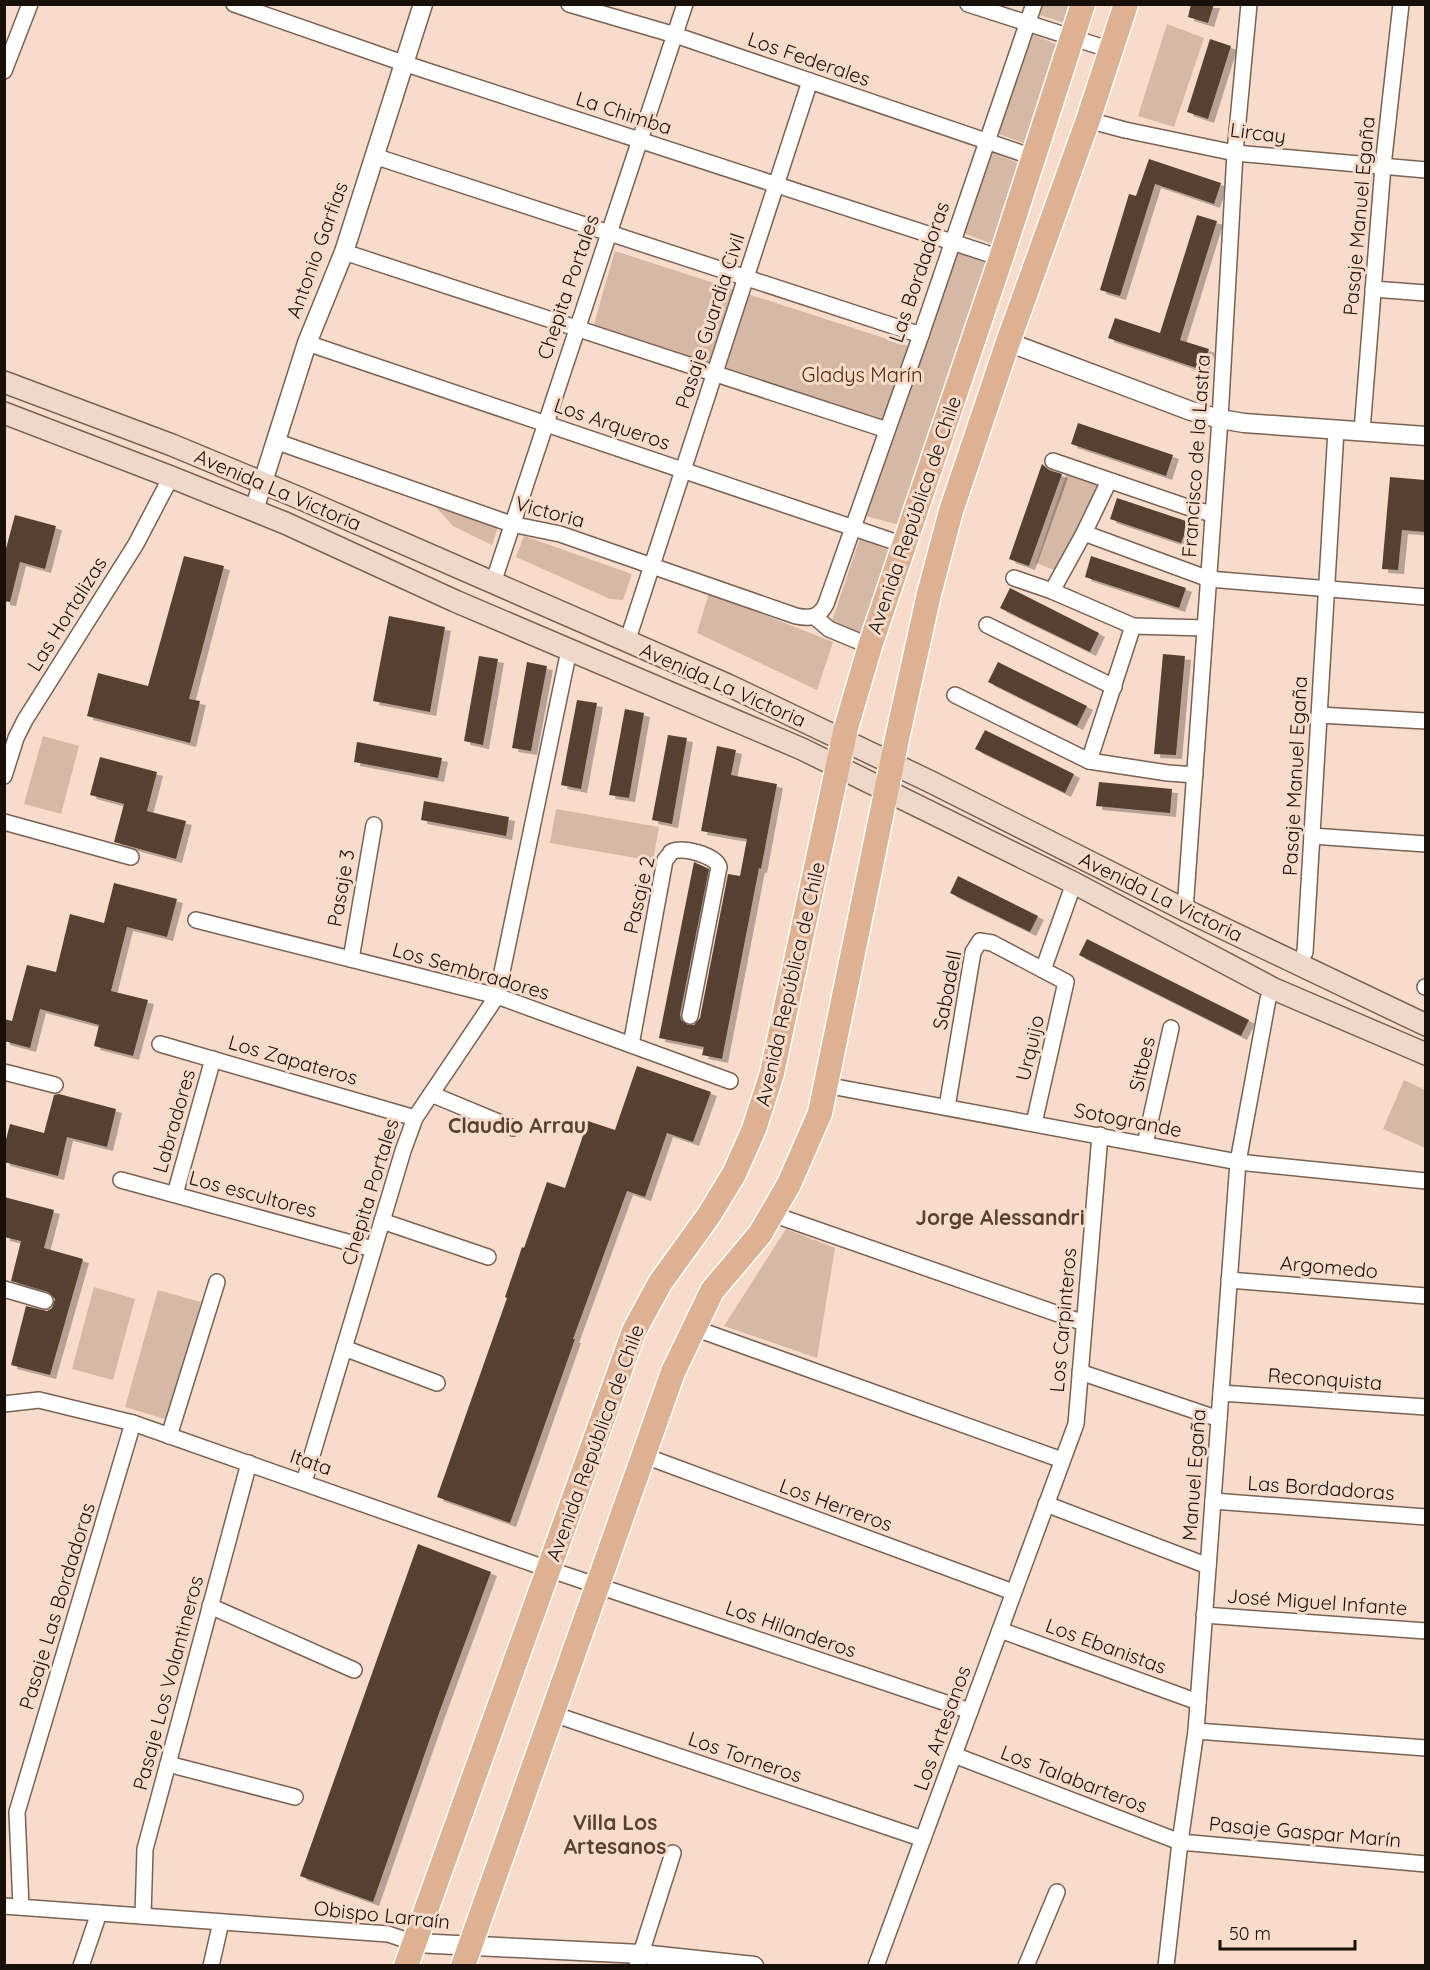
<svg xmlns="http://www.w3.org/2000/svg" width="1430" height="1970" viewBox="0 0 1430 1970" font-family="Quicksand,sans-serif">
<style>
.green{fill:#d6b8a6}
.building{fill:#574133;filter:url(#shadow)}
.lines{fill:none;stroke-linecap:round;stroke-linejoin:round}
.minor-casing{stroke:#796253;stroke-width:18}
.tertiary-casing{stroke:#796253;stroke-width:21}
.secondary-casing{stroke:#796253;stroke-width:24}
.primary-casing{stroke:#fff;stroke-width:27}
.minor{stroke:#fff;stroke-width:15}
.tertiary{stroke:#fff;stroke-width:18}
.secondary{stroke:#eed8c9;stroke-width:21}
.primary{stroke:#ddb192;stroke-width:24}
.labels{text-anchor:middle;stroke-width:6;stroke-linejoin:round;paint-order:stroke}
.street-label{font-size:20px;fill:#180f09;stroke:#f7dccb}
.park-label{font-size:20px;fill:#532907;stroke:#f7dccb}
.neighbourhood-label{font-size:21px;font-weight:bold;fill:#564133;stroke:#f7dccb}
</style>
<defs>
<filter id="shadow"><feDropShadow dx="6" dy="4" stdDeviation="0" flood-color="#0004"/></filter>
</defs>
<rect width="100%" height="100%" fill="#f7dccb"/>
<g class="green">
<path d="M1042 5H1074L1068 24 1039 15Z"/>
<path d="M1167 24 1204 38 1174 127 1138 116Z"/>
<path d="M1031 34 1061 46 1026 144 996 133Z"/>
<path d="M990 152 1024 165 995 245 963 233Z"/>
<path d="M615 251 918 349 888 428 592 331Z"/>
<path d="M958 253 989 261 903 526 866 516Z"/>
<path d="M1068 469 1113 485 1065 574 1036 563Z"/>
<path d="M436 507 498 527 492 545 453 526Z"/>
<path d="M524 536 632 574 623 600 610 599 516 557Z"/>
<path d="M860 538 892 552 863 634 832 621Z"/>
<path d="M709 593 833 642 817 690 697 633Z"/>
<path d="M43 736 79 746 61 814 24 804Z"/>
<path d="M556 809 659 827 653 861 550 843Z"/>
<path d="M1404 1080 1425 1090V1148L1383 1129Z"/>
<path d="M786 1229 835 1248 817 1358 724 1326Z"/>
<path d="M94 1287 135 1299 113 1380 72 1369Z"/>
<path d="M158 1290 201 1302 168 1420 125 1407Z"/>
</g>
<g class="building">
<path d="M1191 4H1214L1208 23 1188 17Z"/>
<path d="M1210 39 1231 46 1208 119 1187 112Z"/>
<path d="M1149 159 1221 183 1214 204 1155 184 1120 296 1100 290 1129 194 1136 196Z"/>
<path d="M1197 215 1217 221 1180 340 1209 349 1202 370 1108 338 1115 318 1160 333Z"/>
<path d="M1078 423 1173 455 1166 476 1071 444Z"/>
<path d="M1042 464 1049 470 1062 474 1029 566 1009 559Z"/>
<path d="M1390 477 1425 480V532L1402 530 1398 570 1382 569Z"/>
<path d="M1117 498 1189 522 1181 543 1110 519Z"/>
<path d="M15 515 56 526 45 569 20 562 10 602 4 601V556Z"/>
<path d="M184 556 224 566 189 699 200 701 190 743 87 716 98 673 148 686Z"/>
<path d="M1091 556 1186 588 1179 608 1085 577Z"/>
<path d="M1010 588 1099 633 1090 652 1000 608Z"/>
<path d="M389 616 445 627 430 712 373 701Z"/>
<path d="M1163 654 1185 656 1176 755 1154 754Z"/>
<path d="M479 656 498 659 483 745 464 741Z"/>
<path d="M527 662 547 666 531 751 512 748Z"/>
<path d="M998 662 1087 706 1077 726 988 682Z"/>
<path d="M577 700 597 703 581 789 561 785Z"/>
<path d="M625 709 644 713 629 798 609 795Z"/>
<path d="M985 730 1074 774 1065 793 975 749Z"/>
<path d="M668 735 687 738 672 824 652 820Z"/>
<path d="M357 742 442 758 438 778 354 762Z"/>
<path d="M717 746 736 750 731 775 777 784 761 869 759 868 722 1059 702 1055 704 1047 659 1038 694 862 709 869 680 1014 681 1020 688 1025H694L700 1018 728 874 740 876 747 839 701 831Z"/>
<path d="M100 757 157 772 147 811 186 821 176 859 114 842 124 804 90 795Z"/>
<path d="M1099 782 1172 789 1170 813 1096 806Z"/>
<path d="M424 801 509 817 506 836 421 820Z"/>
<path d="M958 876 1038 916 1030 932 950 893Z"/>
<path d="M114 883 177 899 167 937 127 927 111 991 148 1000 133 1056 94 1046 99 1025 40 1009 30 1048 4 1041V1019L12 1021 27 965 56 972 70 914 104 923Z"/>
<path d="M1087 939 1249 1020 1241 1036 1079 955Z"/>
<path d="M637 1066 711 1092 693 1142 667 1133 645 1197 627 1191 573 1339H575L510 1523 437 1497 507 1298 505 1297 516 1265 522 1247 524 1248 547 1182 565 1188 588 1121 615 1130Z"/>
<path d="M59 1094 116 1109 107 1147 67 1137 58 1176 4 1162V1147L10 1124 44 1133 54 1095Z"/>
<path d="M4 1197 54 1210 44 1248 83 1259 50 1375 11 1365 26 1306 47 1311 52 1308 55 1299 48 1292 11 1281 21 1241 4 1237Z"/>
<path d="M418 1544 491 1572 439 1713 373 1902 300 1876Z"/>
</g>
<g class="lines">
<defs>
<g id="minor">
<path d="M234 4 403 63 1001 258"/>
<path d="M569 4 675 35 1033 157"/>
<path d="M968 4 1111 50"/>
<path d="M4 71 30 4"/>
<path d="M1088 120 1125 130 1235 153 1426 170"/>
<path d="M374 156 921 335"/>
<path d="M344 252 887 430"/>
<path d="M1373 289 1426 293"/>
<path d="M307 343 904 545"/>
<path d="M1362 431 1383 166 1401 4"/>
<path d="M275 441 511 524 560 534 796 616C810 619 819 618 826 604L921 335 1034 4"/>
<path d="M1053 461 1193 509 1213 514"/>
<path d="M1084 533 1209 579 1426 597"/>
<path d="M1014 578 1052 591 1133 626"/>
<path d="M493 583 685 4"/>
<path d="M1052 591 1084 533 1109 481"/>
<path d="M815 617 829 629 870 646"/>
<path d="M987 625 1114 687"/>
<path d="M627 642 810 81"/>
<path d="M955 695 1089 761 1133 626 1205 628"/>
<path d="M1319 715 1426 721"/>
<path d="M1089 761 1168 773 1195 775"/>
<path d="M4 776 16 738 25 720 136 544 171 477"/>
<path d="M4 822 131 857"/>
<path d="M1312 836 1426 844"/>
<path d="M1185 910 1220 419 1235 153 1249 4"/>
<path d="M196 920 497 996 730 1081"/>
<path d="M351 959 374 825"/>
<path d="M1299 964 1305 952 1336 430"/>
<path d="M1043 970 1074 883"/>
<path d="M1425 987H1426"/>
<path d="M160 1044 415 1118"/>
<path d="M631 1045 665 860C666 859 671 853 671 852 682 846 715 855 719 867L690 1016"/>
<path d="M4 1072 55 1085"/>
<path d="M825 1085 1238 1162 1426 1181"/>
<path d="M431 1094 513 1128"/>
<path d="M947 1107 973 952 980 941 992 943 1066 982 1034 1123"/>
<path d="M1145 1144 1171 1028"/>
<path d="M121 1180 373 1249"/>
<path d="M175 1194 213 1059"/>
<path d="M772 1214 1084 1323"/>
<path d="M382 1221 488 1257"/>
<path d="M1229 1280 1426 1296"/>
<path d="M4 1289 45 1301"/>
<path d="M694 1328 1062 1460"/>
<path d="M344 1348 437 1383"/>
<path d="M1080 1372 1219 1419"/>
<path d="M1221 1393 1426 1407"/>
<path d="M4 1404 39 1400 133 1423 548 1569 970 1711"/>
<path d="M169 1436 217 1282"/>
<path d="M645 1456 1013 1592"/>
<path d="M304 1482 403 1151 415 1118 497 996 569 650"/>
<path d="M1213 1501 1426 1517"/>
<path d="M1046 1504 1208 1566"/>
<path d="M210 1606 354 1670"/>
<path d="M1204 1615 1426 1631"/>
<path d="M1000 1630 1198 1702"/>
<path d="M553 1714 923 1839"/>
<path d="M1196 1731 1426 1748"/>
<path d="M954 1755 1180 1842 1426 1864"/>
<path d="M168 1764 295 1797"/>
<path d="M4 1906 388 1934 415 1943"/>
<path d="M21 1907 17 1812 133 1423"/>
<path d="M143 1916 145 1849 249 1463"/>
<path d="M81 1966 99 1913"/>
<path d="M211 1966 221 1922"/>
<path d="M637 1966 673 1853"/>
<path d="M876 1966 1076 1424 1100 1135"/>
<path d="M1026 1966 1057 1892"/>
<path d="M1166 1966 1180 1842 1196 1731 1238 1162 1268 999 1274 989"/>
</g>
<g id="tertiary">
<path d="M1008 342 1191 411 1220 419 1244 423 1426 436"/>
<path d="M254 510 307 343 344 252 423 4"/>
<path d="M415 1943 641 1954 754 1966"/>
</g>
<g id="secondary">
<path d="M4 382 172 445 297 497 728 685 931 782 1185 910 1426 1025"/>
<path d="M4 413 171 477 285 523 455 601 802 749 1074 883 1274 989 1426 1054"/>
</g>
<g id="primary">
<path d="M406 1966 634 1331 660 1283 709 1215 734 1174 754 1129 772 1073 846 728 870 646 1001 258 1083 4"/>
<path d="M463 1966 673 1372 712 1291 760 1234 789 1184 820 1113 898 734 929 594 951 511 1008 342 1088 120 1126 4"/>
</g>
</defs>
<use href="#minor" class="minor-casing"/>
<use href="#tertiary" class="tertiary-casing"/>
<use href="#secondary" class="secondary-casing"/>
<use href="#primary" class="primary-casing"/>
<use href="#minor" class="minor"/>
<use href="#tertiary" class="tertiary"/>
<use href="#secondary" class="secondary"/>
<use href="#primary" class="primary"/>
</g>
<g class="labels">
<g class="street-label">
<text transform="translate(809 59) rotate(19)" y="7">Los Federales</text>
<text transform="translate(624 113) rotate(18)" y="7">La Chimba</text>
<text transform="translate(1258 133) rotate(7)" y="7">Lircay</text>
<text transform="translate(1359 216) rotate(-85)" y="7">Pasaje Manuel Egaña</text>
<text transform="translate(317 250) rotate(-70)" y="7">Antonio Garfias</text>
<text transform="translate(919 272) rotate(-71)" y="7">Las Bordadoras</text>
<text transform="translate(568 287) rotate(-71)" y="7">Chepita Portales</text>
<text transform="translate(710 321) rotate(-72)" y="7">Pasaje Guardia Civil</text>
<text transform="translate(612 424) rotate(19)" y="7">Los Arqueros</text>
<text transform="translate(1196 456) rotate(-86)" y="7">Francisco de la Lastra</text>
<text transform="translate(278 490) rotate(23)" y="7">Avenida La Victoria</text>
<text transform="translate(550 512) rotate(15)" y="7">Victoria</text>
<text transform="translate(914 515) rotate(-71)" y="7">Avenida República de Chile</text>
<text transform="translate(67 614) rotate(-58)" y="7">Las Hortalizas</text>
<text transform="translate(723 685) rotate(24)" y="7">Avenida La Victoria</text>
<text transform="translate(1295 776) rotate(-87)" y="7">Pasaje Manuel Egaña</text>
<text transform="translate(341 888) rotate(-80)" y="7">Pasaje 3</text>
<text transform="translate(639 895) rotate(-77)" y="7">Pasaje 2</text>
<text transform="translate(1161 897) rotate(26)" y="7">Avenida La Victoria</text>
<text transform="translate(471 971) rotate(16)" y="7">Los Sembradores</text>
<text transform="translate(790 984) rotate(-77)" y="7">Avenida República de Chile</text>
<text transform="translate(947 990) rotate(-79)" y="7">Sabadell</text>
<text transform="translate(1030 1048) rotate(-77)" y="7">Urquijo</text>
<text transform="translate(293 1060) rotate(16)" y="7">Los Zapateros</text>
<text transform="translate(1142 1064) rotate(-77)" y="7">Sitbes</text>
<text transform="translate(1128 1120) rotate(11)" y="7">Sotogrande</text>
<text transform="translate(174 1121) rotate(-74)" y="7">Labradores</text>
<text transform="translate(370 1192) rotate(-73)" y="7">Chepita Portales</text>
<text transform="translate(253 1194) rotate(15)" y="7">Los escultores</text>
<text transform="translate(1329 1267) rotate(5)" y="7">Argomedo</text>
<text transform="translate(1063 1320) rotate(-85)" y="7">Los Carpinteros</text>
<text transform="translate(1325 1379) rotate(4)" y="7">Reconquista</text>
<text transform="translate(595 1443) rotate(-70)" y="7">Avenida República de Chile</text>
<text transform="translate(311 1462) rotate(19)" y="7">Itata</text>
<text transform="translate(1194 1475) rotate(-86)" y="7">Manuel Egaña</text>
<text transform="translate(1321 1488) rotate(4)" y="7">Las Bordadoras</text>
<text transform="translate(836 1505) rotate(20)" y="7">Los Herreros</text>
<text transform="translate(1317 1602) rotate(4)" y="7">José Miguel Infante</text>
<text transform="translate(57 1606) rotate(-73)" y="7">Pasaje Las Bordadoras</text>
<text transform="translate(791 1629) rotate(19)" y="7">Los Hilanderos</text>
<text transform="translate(1106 1646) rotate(20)" y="7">Los Ebanistas</text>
<text transform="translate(168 1683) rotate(-75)" y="7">Pasaje Los Volantineros</text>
<text transform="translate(942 1728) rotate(-70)" y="7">Los Artesanos</text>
<text transform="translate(745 1757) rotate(19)" y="7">Los Torneros</text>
<text transform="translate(1074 1779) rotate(21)" y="7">Los Talabarteros</text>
<text transform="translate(1305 1832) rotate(5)" y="7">Pasaje Gaspar Marín</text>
<text transform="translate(382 1915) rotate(6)" y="7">Obispo Larraín</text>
</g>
<g class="park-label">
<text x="862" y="382">Gladys Marín</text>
</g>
<g class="neighbourhood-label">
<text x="517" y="1133">Claudio Arrau</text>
<text x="1000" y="1225">Jorge Alessandri</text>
<text x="615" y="1830">Villa Los<tspan x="615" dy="24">Artesanos</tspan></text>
</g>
</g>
<rect width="1430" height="1970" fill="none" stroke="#180f09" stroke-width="12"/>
<path d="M1220 1940v9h135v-9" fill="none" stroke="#180f09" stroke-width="3"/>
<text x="1229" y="1940" font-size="18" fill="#180f09" stroke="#f7dccb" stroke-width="4.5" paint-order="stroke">50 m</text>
</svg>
